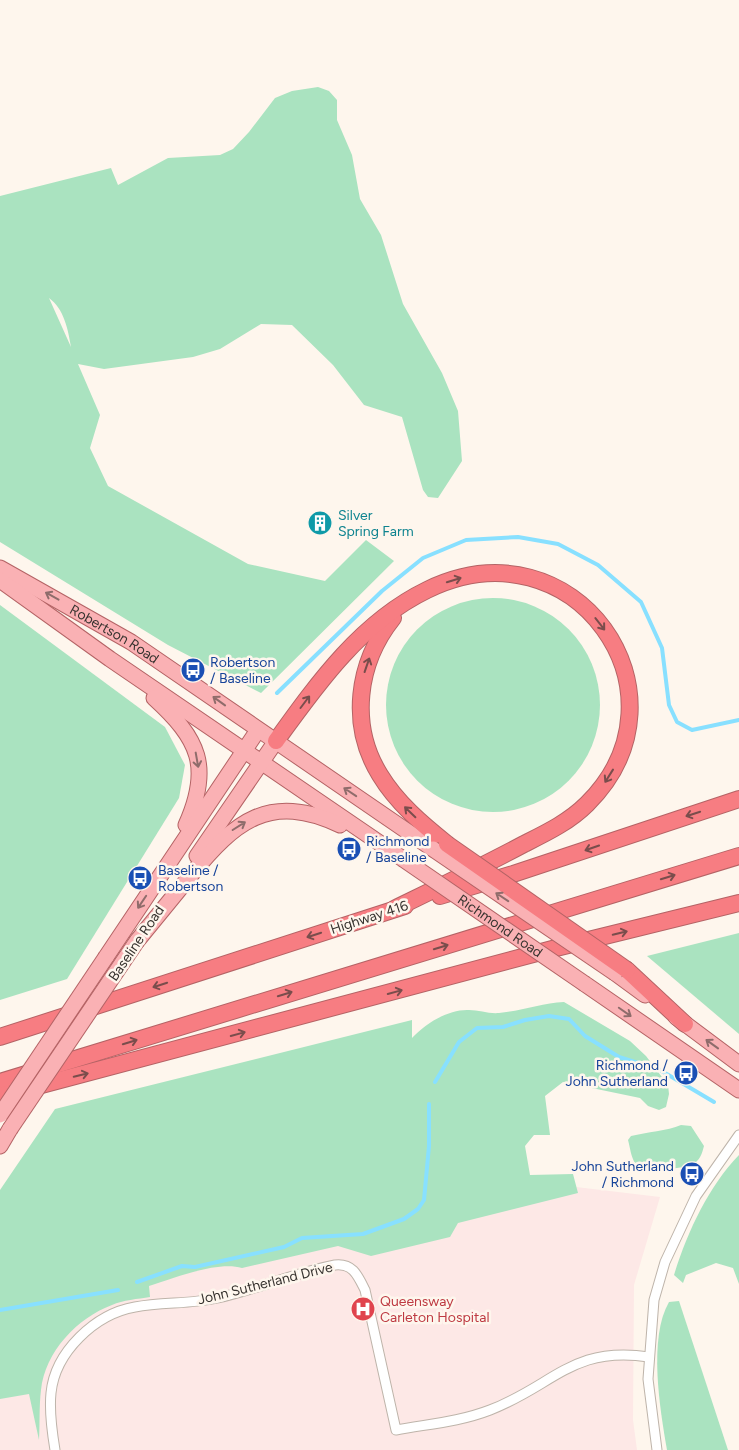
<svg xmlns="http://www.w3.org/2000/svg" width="739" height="1450" viewBox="0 0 739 1450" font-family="Figtree,sans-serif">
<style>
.medical{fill:#fde8e6}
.green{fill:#aae3c0;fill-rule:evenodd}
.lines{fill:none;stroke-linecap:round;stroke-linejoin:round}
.stream{stroke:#88e0ff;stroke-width:4}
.minor-casing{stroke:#beb4aa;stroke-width:11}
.primary-casing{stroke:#b46365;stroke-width:17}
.motorway-casing{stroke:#b46365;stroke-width:18}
.minor{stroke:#fff;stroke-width:9}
.primary{stroke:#fab1b4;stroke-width:15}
.motorway{stroke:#f77d82;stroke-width:16}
.primary-bridge-casing{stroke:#b46365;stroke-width:17;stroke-linecap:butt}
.motorway-bridge-casing{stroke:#b46365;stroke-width:18;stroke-linecap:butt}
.primary-bridge{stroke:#fab1b4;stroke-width:15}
.motorway-bridge{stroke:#f77d82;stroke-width:16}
.oneway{stroke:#7a4d4c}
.oneway2{stroke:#8f6c6b}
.labels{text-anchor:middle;stroke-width:5;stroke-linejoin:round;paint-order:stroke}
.culture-label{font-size:14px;fill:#0d838f;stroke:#fef6ed;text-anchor:start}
.street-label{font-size:14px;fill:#37332f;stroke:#fef6ed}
.transit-label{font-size:14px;fill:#164399;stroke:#fef6ed;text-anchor:start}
.health-label{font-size:14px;fill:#be3a42;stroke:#fef6ed;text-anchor:start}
</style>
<rect width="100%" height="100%" fill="#fef6ed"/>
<path class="medical" d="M551 1184 660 1197 634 1285 633 1420 637 1450H0V1367L43 1333 191 1261Z"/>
<g class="green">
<path d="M318 87 329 91 337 100V120L352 155 360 199 381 235 403 304 442 373 458 411 462 461 438 498 428 497 423 490 402 417 364 405 333 365 292 325 261 324 220 349 193 357 104 369 78 364 100 415 90 448 108 486 248 564 325 581 366 540 394 561 261 693 168 645 0 542V196L111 168 118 185 168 158 220 155 233 149 249 132 275 98 292 91ZM49 298C64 309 68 329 71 347Z"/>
<circle cx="493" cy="705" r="107"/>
<path d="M0 605 165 727 185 765 179 798 67 979 0 1000Z"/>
<path d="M739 933V1034L647 956Z"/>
<path d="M564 1002 630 1041 646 1056 668 1085 669 1094 666 1107 659 1110 648 1106 640 1098 563 1082 545 1096 550 1135H534L525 1146 530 1175 573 1174 578 1193 458 1223 450 1237 371 1256 338 1246 242 1268C217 1261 174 1278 149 1286L150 1297C138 1299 123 1300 112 1305 77 1318 45 1352 41 1390 39 1406 40 1424 39 1440L29 1394 0 1399V1190L55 1109 412 1020V1038C425 1024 448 1009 469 1010 479 1010 489 1014 499 1013 521 1011 542 1003 564 1002Z"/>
<path d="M681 1125 691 1126 704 1146C702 1153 701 1158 695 1163 685 1169 643 1174 635 1163 631 1157 630 1147 628 1140L631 1136C647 1132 667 1131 681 1125Z"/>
<path d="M739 1155V1284L733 1268 716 1263 686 1275 683 1283 674 1275C687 1233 708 1187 739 1155Z"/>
<path d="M679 1301 728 1450H667C660 1410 648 1338 669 1302Z"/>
</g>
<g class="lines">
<g class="stream">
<path d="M277 693 382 591 423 558 466 540 518 537 558 544 598 565 641 602 662 648 669 705 677 722 692 730 739 720"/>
<path d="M435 1082 459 1042 477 1028 503 1027 525 1020 549 1016 569 1019 585 1036 619 1057 660 1070 714 1102"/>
<path d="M137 1282 182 1266 195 1267 284 1247 302 1238 363 1234 404 1219 418 1209 424 1200 429 1146V1104"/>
<path d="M0 1310 118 1290"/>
</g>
<defs>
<g id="minor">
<path d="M55 1450C52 1432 49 1412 51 1393 55 1352 95 1314 135 1307 162 1302 191 1304 218 1298 257 1289 295 1273 335 1265 353 1263 358 1276 365 1290L396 1430C428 1424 459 1422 490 1410 553 1386 573 1345 649 1357"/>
<path d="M657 1450 648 1379 654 1300 665 1262 696 1196 739 1135"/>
</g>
<g id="primary">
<path id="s1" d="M0 568 131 642 433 849"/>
<path d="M0 580 110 659 403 859"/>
<path d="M154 698C199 739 212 767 186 825"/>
<path d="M197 856 276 741"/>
<path d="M137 941C155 919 173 897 191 875 235 821 270 792 340 825"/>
<path d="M106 957 258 730"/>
<path d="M615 973 645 995"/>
<path d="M585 984 739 1090"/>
<path d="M676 1017 739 1064"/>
<path d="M0 1146 10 1129"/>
</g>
<g id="motorway">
<path d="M393 618C357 663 349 725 380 775 397 803 422 824 447 844"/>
<path d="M276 741C317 684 361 622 427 590 574 518 698 694 587 804 569 822 546 833 524 844 481 867 437 888 394 909"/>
<path d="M440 896 513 874 739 799"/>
<path d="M627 970 685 1024"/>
<path d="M0 1037 405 906"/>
<path d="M0 1082 739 856"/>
<path d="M0 1096 556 948 739 903"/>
</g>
</defs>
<use href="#minor" class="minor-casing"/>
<use href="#primary" class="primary-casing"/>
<use href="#motorway" class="motorway-casing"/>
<use href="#minor" class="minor"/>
<use href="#primary" class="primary"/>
<use href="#motorway" class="motorway"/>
<defs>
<g id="primary-bridge">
<path d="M433 849 615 973"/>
<path id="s2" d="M403 859 585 984"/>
<path d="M0 1115 106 957"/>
<path d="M10 1129 137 941"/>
</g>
<path id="motorway-bridge" d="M447 844 627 970"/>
</defs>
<use href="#primary-bridge" class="primary-bridge-casing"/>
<use href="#motorway-bridge" class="motorway-bridge-casing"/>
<use href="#primary-bridge" class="primary-bridge"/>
<use href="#motorway-bridge" class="motorway-bridge"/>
</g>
<defs><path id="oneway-shaft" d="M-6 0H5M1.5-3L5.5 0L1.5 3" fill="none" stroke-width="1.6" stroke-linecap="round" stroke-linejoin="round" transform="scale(1.25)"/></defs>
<g class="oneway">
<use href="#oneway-shaft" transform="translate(454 580) rotate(-17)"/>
<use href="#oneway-shaft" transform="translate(600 624) rotate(52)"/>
<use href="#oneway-shaft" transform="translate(367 665) rotate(-71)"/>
<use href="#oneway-shaft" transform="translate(305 702) rotate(-53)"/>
<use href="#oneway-shaft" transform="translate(609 776) rotate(122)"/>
<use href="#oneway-shaft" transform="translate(410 812) rotate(-136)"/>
<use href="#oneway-shaft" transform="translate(693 814) rotate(162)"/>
<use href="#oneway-shaft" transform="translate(592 848) rotate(161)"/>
<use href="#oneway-shaft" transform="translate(668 877) rotate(-17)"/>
<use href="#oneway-shaft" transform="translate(620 933) rotate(-14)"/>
<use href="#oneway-shaft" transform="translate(314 935) rotate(162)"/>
<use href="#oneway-shaft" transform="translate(441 947) rotate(-17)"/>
<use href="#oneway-shaft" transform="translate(160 985) rotate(162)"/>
<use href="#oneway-shaft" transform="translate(395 992) rotate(-15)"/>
<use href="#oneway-shaft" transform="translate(285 994) rotate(-17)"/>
<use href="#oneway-shaft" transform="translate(238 1034) rotate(-15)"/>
<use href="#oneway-shaft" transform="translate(130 1042) rotate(-17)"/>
<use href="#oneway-shaft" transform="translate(81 1075) rotate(-14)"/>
</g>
<g class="oneway2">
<use href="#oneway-shaft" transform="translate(52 596) rotate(-151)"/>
<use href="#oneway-shaft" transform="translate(219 701) rotate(-144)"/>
<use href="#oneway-shaft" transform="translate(197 760) rotate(80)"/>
<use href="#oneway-shaft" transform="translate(350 792) rotate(-146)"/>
<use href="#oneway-shaft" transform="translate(239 826) rotate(-32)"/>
<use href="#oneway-shaft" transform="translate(502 897) rotate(-146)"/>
<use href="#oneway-shaft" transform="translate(142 902) rotate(124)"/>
<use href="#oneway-shaft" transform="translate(625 1012) rotate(35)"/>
<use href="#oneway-shaft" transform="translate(712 1044) rotate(-144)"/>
</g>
<defs>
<symbol id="building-disc" viewBox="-11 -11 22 22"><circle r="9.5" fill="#0f9aa8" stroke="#fef6ed"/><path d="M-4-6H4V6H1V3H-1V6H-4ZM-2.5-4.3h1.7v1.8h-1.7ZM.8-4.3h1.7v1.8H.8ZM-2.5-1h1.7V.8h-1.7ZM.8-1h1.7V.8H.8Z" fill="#fff"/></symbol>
<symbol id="bus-disc" viewBox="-11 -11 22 22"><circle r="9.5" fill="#1a4fb4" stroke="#fef6ed"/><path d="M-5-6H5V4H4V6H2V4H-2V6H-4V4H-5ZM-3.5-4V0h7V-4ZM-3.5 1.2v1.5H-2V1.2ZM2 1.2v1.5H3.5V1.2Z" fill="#fff"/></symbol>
<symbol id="hospital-disc" viewBox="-11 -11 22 22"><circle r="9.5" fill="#e0444e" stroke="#fef6ed"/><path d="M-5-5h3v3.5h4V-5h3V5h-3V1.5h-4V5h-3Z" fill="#fff"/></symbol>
</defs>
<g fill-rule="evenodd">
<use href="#building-disc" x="306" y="509" width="28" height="28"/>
<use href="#bus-disc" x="179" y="656" width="28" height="28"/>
<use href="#bus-disc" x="335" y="835" width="28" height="28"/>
<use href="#bus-disc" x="126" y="864" width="28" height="28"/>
<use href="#bus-disc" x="672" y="1059" width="28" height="28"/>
<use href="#bus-disc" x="678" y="1160" width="28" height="28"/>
<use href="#hospital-disc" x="349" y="1295" width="28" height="28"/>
</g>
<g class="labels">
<g class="culture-label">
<text x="338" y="520">Silver<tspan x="338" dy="16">Spring Farm</tspan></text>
</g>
<g class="street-label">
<text dy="5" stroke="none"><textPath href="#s1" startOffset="132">Robertson Road</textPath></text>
<text transform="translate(369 917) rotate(-18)" y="5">Highway 416</text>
<text dy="5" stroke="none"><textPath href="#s2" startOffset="118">Richmond Road</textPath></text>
<text transform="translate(136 943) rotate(-56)" y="5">Baseline Road</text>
<text transform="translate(265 1283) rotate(-14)" y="5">John Sutherland Drive</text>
</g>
<g class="transit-label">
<text x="210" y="667">Robertson<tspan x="210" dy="16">/ Baseline</tspan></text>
<text x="366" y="846">Richmond<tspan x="366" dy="16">/ Baseline</tspan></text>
<text x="158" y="875">Baseline /<tspan x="158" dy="16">Robertson</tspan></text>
<text x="668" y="1070" text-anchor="end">Richmond /<tspan x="668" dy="16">John Sutherland</tspan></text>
<text x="674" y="1171" text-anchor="end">John Sutherland<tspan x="674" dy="16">/ Richmond</tspan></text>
</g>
<g class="health-label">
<text x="380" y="1306">Queensway<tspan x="380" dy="16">Carleton Hospital</tspan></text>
</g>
</g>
</svg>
